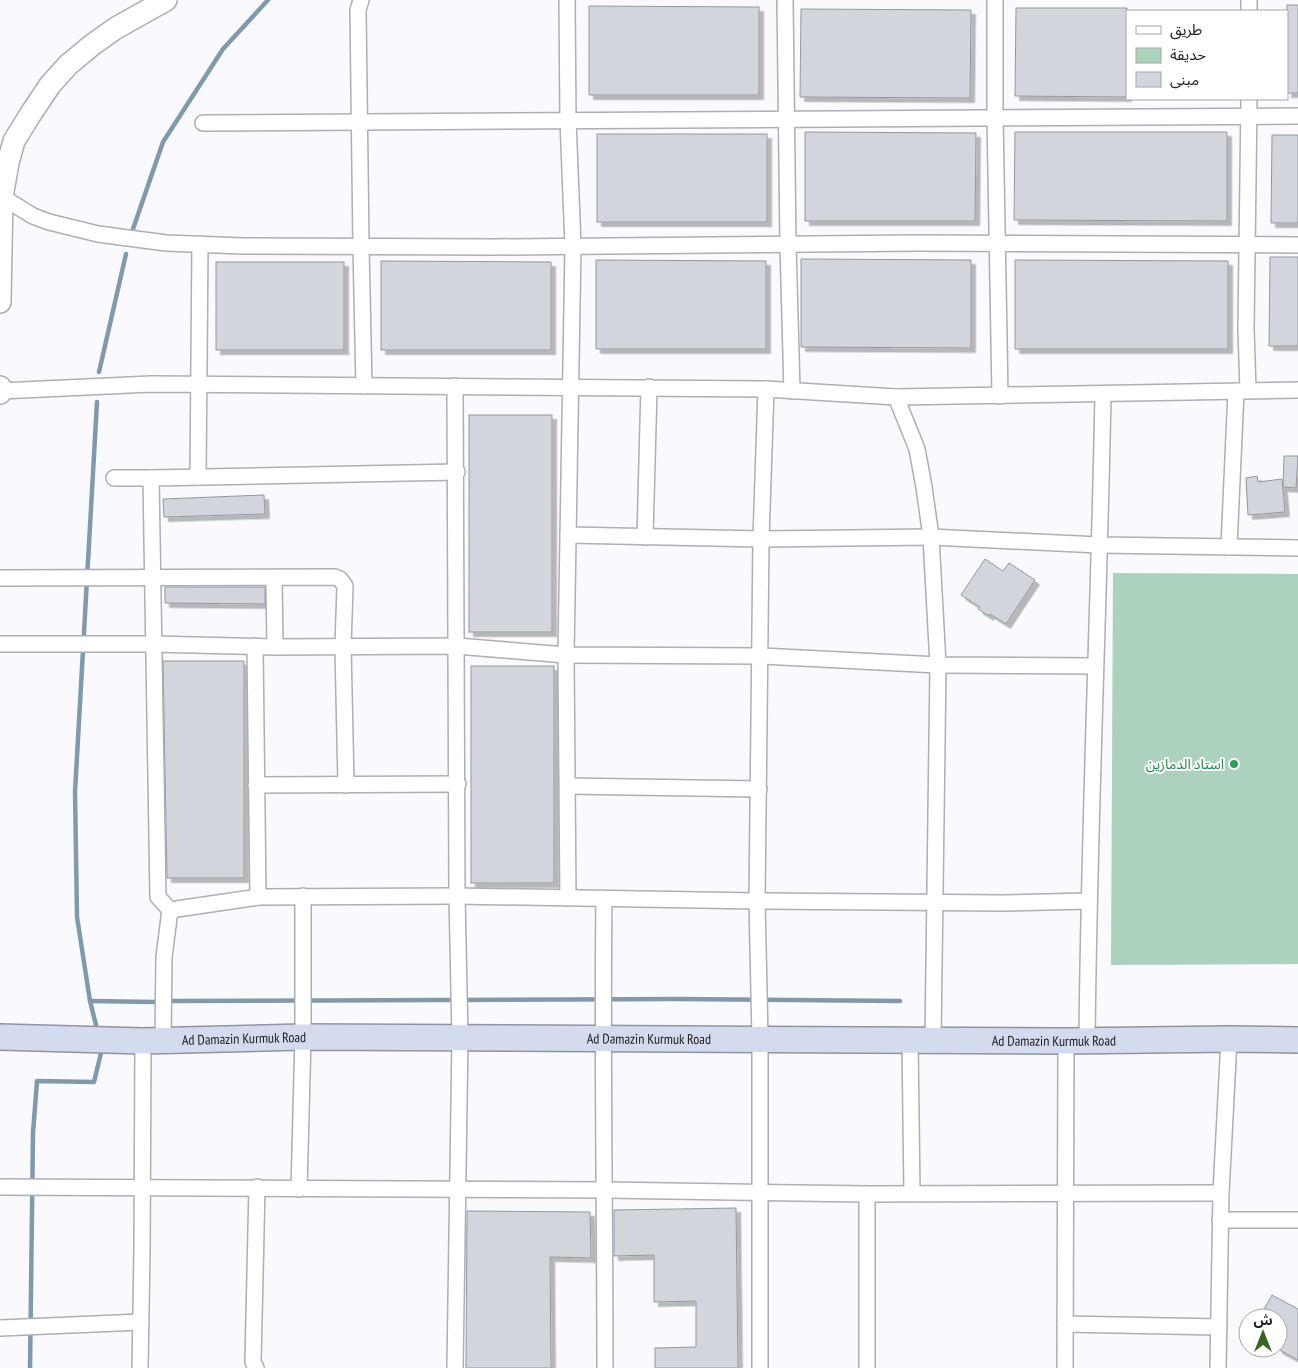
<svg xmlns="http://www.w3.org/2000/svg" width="1298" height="1368" viewBox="0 0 1298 1368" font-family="'PT Sans Narrow','Noto Sans Arabic',sans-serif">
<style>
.green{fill:#acd1bd}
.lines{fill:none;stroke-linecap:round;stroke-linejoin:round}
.stream{stroke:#8299ac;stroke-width:4.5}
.building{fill:#d3d5dd;stroke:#95979f;filter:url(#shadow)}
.minor-casing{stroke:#adaeb6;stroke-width:18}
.secondary-casing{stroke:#adaeb6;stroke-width:24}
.trunk-casing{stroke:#8e94a5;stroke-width:28}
.minor{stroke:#fff;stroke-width:15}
.secondary{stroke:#fff;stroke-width:21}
.trunk{stroke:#d4dbee;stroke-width:25}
.leisure-dot{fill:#2e9e5b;stroke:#fff;stroke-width:2}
.labels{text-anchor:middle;stroke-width:4;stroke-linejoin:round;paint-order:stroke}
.leisure-label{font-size:14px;fill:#27864d;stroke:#fff;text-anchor:end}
.street-label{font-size:14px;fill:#202124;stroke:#fff}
</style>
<defs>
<filter id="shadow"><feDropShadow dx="4.5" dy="4.5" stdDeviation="0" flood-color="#0004"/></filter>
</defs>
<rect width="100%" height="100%" fill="#fafafe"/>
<path class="green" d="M1113 573 1298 574V964L1111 965Z"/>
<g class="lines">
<g class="stream">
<path d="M133 229 163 142 223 49 268 0"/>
<path d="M99 372 126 254"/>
<path d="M90 1001 155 1002"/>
<path d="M170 1001 678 999 900 1001"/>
<path d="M96 1025 90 1001 77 917 75 792 97 402"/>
<path d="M30 1368 33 1133 37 1081 94 1082 101 1053"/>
</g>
</g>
<g class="building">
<rect x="1287" y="5" width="11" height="88"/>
<path d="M589 6 759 7V95H589Z"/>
<path d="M1016 8H1127V97L1015 96Z"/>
<path d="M801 9 971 10 970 98 800 97Z"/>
<path d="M805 132 976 133 975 221H805Z"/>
<path d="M1015 132H1227V221L1014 220Z"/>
<rect x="597" y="134" width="170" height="88"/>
<path d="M1272 135H1298V223H1271Z"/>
<path d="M1270 257H1298V346H1269Z"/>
<path d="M801 259 971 260V348L801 347Z"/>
<path d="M596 260 766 261V349H596Z"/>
<path d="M1015 260 1228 261V349H1015Z"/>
<path d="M381 261 551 262V350H381Z"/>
<rect x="216" y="262" width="128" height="88"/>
<rect x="469" y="415" width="83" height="217"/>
<path d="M1284 456H1298L1296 488 1283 487Z"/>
<path d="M1257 476 1258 482 1282 479 1285 512 1248 515 1246 478Z"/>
<path d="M264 495 265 514 164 517 163 499Z"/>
<path d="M985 559 1003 571 1009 563 1035 580 1006 624 990 614 989 616 978 609 980 607 961 595Z"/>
<path d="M165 587H265V604L165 603Z"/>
<path d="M163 661H244V878H167Z"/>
<rect x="471" y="666" width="83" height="217"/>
<path d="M736 1208 738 1368H655V1348L696 1347V1301L654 1302V1255L614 1256V1210Z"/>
<path d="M467 1211 590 1212 591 1258 550 1257 551 1368H466Z"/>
<path d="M1272 1295 1298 1309V1360L1278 1349V1318H1259Z"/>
</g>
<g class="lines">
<defs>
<g id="minor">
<path d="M361 0 358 10 361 246 364 386"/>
<path d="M567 0 568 120 573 246 566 655 568 898"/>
<path d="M785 0 788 245 792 391"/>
<path d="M995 0V116L1000 396"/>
<path d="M1249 11V0"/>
<path d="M203 123 1298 116"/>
<path d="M2 197 33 216 49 222 98 234 166 243 243 246 495 247 916 243 1298 245"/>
<path d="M455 386 457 896 460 1038 455 1368"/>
<path d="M1248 390 1246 329 1249 99"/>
<path d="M0 391 151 384 766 389 896 397 1298 390"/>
<path d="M896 397 917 449 924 487 931 537 938 665 933 1041"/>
<path d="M198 477 200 244"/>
<path d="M114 478H151L457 472"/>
<path d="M151 478 158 897 170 910 164 957 163 1041"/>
<path d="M568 535 761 539 931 537 1099 545 1298 548"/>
<path d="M645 537 649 387"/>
<path d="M1229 547 1236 391"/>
<path d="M0 578 335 577 340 579 345 586 343 647 346 785"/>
<path d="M274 578 275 647"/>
<path d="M0 644H153L275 647 457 646 566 655 761 656 938 665 1095 666"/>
<path d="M255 646 258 897"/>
<path d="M256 785 458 784"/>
<path d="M568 786 759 789"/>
<path d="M604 899C602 1055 605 1211 605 1368"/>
<path d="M170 910 258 897 457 896 757 901 1002 903 1088 901"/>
<path d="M910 1040 912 1194"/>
<path d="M1087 1041C1089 825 1099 610 1103 394"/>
<path d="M0 1187 605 1190 867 1194 1221 1193"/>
<path d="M299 1189 303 1037V896"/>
<path d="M867 1194V1368"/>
<path d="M1220 1220H1298"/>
<path d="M1065 1324 1219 1327"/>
<path d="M0 1328 141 1322"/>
<path d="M140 1368 142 1252 143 1041"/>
<path d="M256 1368 253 1362 257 1187"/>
<path d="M760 1368V1038L757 901 761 539 766 389"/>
<path d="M1065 1368 1066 1041"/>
<path d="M1218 1368 1221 1193 1229 1039"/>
</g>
<g id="secondary">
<path d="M0 302 2 197 8 163 14 141 30 115 50 85 68 65 92 45 116 28 166 0"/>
<path d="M0 387V393"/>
</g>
<g id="trunk">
<path id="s1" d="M0 1037 143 1041 303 1037 1066 1041 1229 1039 1298 1040"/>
</g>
</defs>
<use href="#minor" class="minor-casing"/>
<use href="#secondary" class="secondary-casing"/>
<use href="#trunk" class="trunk-casing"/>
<use href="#minor" class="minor"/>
<use href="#secondary" class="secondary"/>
<use href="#trunk" class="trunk"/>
</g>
<circle class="leisure-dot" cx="1234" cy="764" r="5"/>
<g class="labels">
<g class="leisure-label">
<text x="1224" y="769">استاد الدمازين</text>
</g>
<g class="street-label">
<text dy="5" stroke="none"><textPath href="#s1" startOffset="649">Ad Damazin Kurmuk Road</textPath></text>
<text dy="5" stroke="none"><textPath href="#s1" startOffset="244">Ad Damazin Kurmuk Road</textPath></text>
<text dy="5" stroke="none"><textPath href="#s1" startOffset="1054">Ad Damazin Kurmuk Road</textPath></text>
</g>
</g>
<rect x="1126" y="10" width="162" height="90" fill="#ffffff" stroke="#a6a6a7"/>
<rect x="1136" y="26" width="25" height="8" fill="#ffffff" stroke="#a6a6a7"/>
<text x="1170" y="35" font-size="15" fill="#202124">طريق</text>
<rect x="1136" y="48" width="25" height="15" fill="#acd1bd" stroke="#a6a6a7"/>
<text x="1170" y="60" font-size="15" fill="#202124">حديقة</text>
<rect x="1136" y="72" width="25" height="15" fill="#d3d5dd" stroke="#a6a6a7"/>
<text x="1170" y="85" font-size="15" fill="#202124">مبنى</text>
<g transform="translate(1263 1333)"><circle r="24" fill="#ffffff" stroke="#a6a6a7"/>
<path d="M0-4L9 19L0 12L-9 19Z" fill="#386523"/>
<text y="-8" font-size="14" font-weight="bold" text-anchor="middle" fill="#202124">ش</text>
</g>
</svg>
